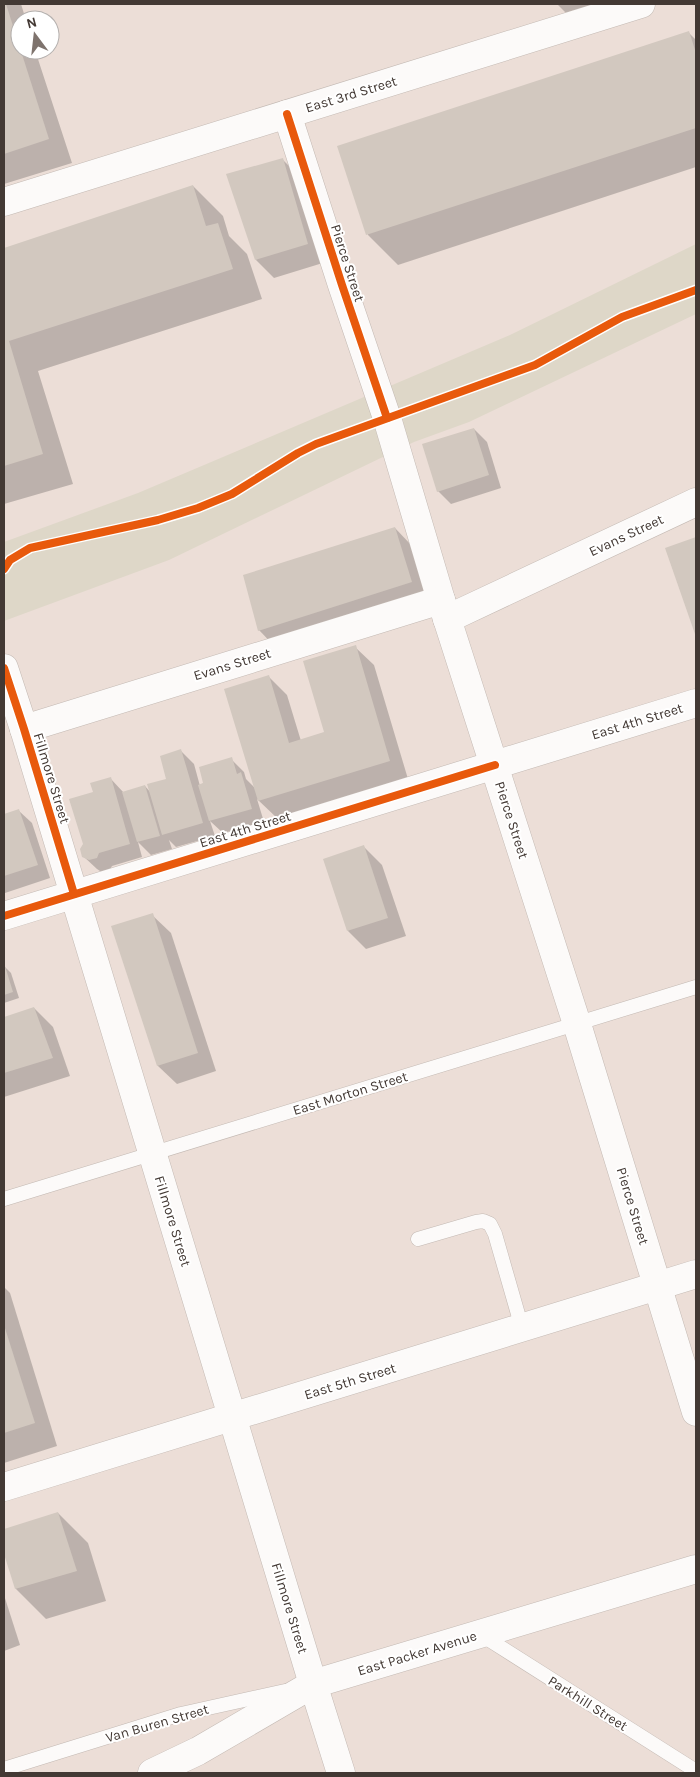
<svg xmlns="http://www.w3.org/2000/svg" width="700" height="1777" viewBox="0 0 700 1777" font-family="Karla,sans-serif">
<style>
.green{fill:#ded7c8}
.shadow{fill:#0003}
.building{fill:#d2c8bf}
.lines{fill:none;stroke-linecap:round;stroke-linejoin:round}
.lane-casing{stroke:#c3b9b3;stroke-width:15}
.street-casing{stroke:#c3b9b3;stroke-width:29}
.secondary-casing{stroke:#c3b9b3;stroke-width:29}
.highway-casing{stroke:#c3b9b3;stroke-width:29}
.lane{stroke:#fcfaf9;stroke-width:14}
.street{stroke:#fcfaf9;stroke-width:28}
.secondary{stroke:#fcfaf9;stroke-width:28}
.highway{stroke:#fcfaf9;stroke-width:28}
.cycleway-casing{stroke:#fff;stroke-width:11}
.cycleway{stroke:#e8590c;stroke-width:8}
.labels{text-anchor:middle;stroke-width:4;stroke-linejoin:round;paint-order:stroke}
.street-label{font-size:14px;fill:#433934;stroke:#fff}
</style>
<rect width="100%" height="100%" fill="#ecded7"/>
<path class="green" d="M696 244V314L469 422 414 442 169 560 4 621V542L138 493 510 335Z"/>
<g class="shadow">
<path d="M4 4H21L26 20H20V50H35L72 163 4 184Z"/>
<path d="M557 4H596L566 13Z"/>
<path d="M689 33 696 40V167L398 265 368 235 339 147Z"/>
<path d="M283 160 301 178 326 262 274 278 256 260Z"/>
<path d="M193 186 223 216 229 236 247 254 262 299 38 371 73 484 4 504V249Z"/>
<path d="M474 429 487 442 501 488 451 504 438 491Z"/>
<path d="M395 528 413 547 430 601 277 649 259 630Z"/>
<path d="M696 538V634L666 549Z"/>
<path d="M355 647 374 665 408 779 278 819 257 799 264 822 223 833 210 821 215 836 176 847 169 840 172 849 151 855 138 842 142 857 112 866 109 871 103 873 97 869 83 856 84 844 94 793 110 778 124 793 145 786 151 793 168 779 181 751 194 764 200 786 231 759 244 772 246 779 255 788 268 676 287 695 301 741 326 733Z"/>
<path d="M19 811 32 823 50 878 5 893 4 816Z"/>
<path d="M364 847 382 865 406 936 366 949 348 931Z"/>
<path d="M152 915 171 933 216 1071 177 1084 158 1066 113 927Z"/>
<path d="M4 966 11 973 19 998 4 1003Z"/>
<path d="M34 1008 53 1027 70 1076 4 1097V1018Z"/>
<path d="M4 1287 10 1293 57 1446 4 1463Z"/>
<path d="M58 1513 88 1543 106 1601 46 1619 16 1589 4 1549V1530Z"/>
<path d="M4 1595 20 1645 4 1651Z"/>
</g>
<g class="building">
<path d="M4 4H6L49 139 4 154Z"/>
<path d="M689 31 696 53V128L366 235 337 146Z"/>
<path d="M283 158 308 244 255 260 226 174Z"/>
<path d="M193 185 206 226 218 223 233 269 9 341 43 454 4 466V248Z"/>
<path d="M474 428 489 475 437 492 422 444Z"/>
<path d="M395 527 412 582 258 631 243 575Z"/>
<path d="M696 537V637L665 548Z"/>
<path d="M356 645 390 761 258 801 224 689 269 675 289 743 324 732 303 661Z"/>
<path d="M181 749 203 823 162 835 147 784 166 779 160 756Z"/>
<path d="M232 757 237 774 241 772 252 809 209 821 198 785 203 783 199 767Z"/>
<path d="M111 777 130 844 99 853 97 858 89 860 82 857 80 849 83 844 69 799 93 792 90 783Z"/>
<path d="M145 785 160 836 137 842 122 792Z"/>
<path d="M19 809 38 865 4 876V814Z"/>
<path d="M364 845 388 918 347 931 323 859Z"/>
<path d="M153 913 198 1053 157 1066 111 926Z"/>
<path d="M4 963 13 992 4 995Z"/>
<path d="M34 1007 53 1058 4 1073V1017Z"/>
<path d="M4 1325 35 1423 4 1433Z"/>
<path d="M58 1512 77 1571 15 1589 4 1554V1529Z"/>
</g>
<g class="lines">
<defs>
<g id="lane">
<path d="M4 1199 696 987"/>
<path d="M418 1239 476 1222 483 1221 490 1224 495 1234 522 1328"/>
<path d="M480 1634 696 1771"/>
<path d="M4 1769 181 1714 285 1691"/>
</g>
<g id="street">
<path d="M287 114 342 285 387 418 441 600 577 1024 696 1412"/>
<path d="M447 619 696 502"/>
<path d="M4 668 24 729 313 1684 341 1773"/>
<path d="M24 729 441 600"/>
<path d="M4 1487 696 1274"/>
<path d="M152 1773 198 1751 313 1684 696 1569"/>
</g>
<path id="secondary" d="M4 916 696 703"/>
<path id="highway" d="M4 202 641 4"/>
</defs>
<use href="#lane" class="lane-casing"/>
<use href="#street" class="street-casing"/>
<use href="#secondary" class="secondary-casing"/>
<use href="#highway" class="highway-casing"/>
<use href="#lane" class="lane"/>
<use href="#street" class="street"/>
<use href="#secondary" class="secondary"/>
<use href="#highway" class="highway"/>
<defs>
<g id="cycleway">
<path d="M287 114 342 285 387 418"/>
<path d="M4 569 10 560 30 548 158 520 198 508 232 494 298 453 316 444 535 365 622 317 696 290"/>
<path d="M4 668 24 729 74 894"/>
<path d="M4 916 495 765"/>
</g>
</defs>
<use href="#cycleway" class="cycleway-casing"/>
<use href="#cycleway" class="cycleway"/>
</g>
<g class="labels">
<g class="street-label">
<text transform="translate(351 94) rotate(-17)" y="5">East 3rd Street</text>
<text transform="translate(348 263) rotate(72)" y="5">Pierce Street</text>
<text transform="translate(626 535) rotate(-25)" y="5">Evans Street</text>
<text transform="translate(232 664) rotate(-17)" y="5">Evans Street</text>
<text transform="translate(637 721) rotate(-17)" y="5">East 4th Street</text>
<text transform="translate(52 778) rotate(73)" y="5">Fillmore Street</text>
<text transform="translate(512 820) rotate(72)" y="5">Pierce Street</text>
<text transform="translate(245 829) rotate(-17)" y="5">East 4th Street</text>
<text transform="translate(350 1093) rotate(-17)" y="5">East Morton Street</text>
<text transform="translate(633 1206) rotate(73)" y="5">Pierce Street</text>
<text transform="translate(173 1221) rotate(73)" y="5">Fillmore Street</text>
<text transform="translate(350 1381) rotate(-17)" y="5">East 5th Street</text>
<text transform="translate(290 1608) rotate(73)" y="5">Fillmore Street</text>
<text transform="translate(417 1653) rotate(-17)" y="5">East Packer Avenue</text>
<text transform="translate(588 1703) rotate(32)" y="5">Parkhill Street</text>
<text transform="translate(157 1723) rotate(-16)" y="5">Van Buren Street</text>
</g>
</g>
<rect width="700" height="1777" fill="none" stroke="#433934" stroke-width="10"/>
<g transform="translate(35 35) rotate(345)"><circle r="24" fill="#ffffff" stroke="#b4b0ae"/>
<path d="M0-4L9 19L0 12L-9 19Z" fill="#7e736d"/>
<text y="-8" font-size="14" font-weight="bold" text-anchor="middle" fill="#433934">N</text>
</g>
</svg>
